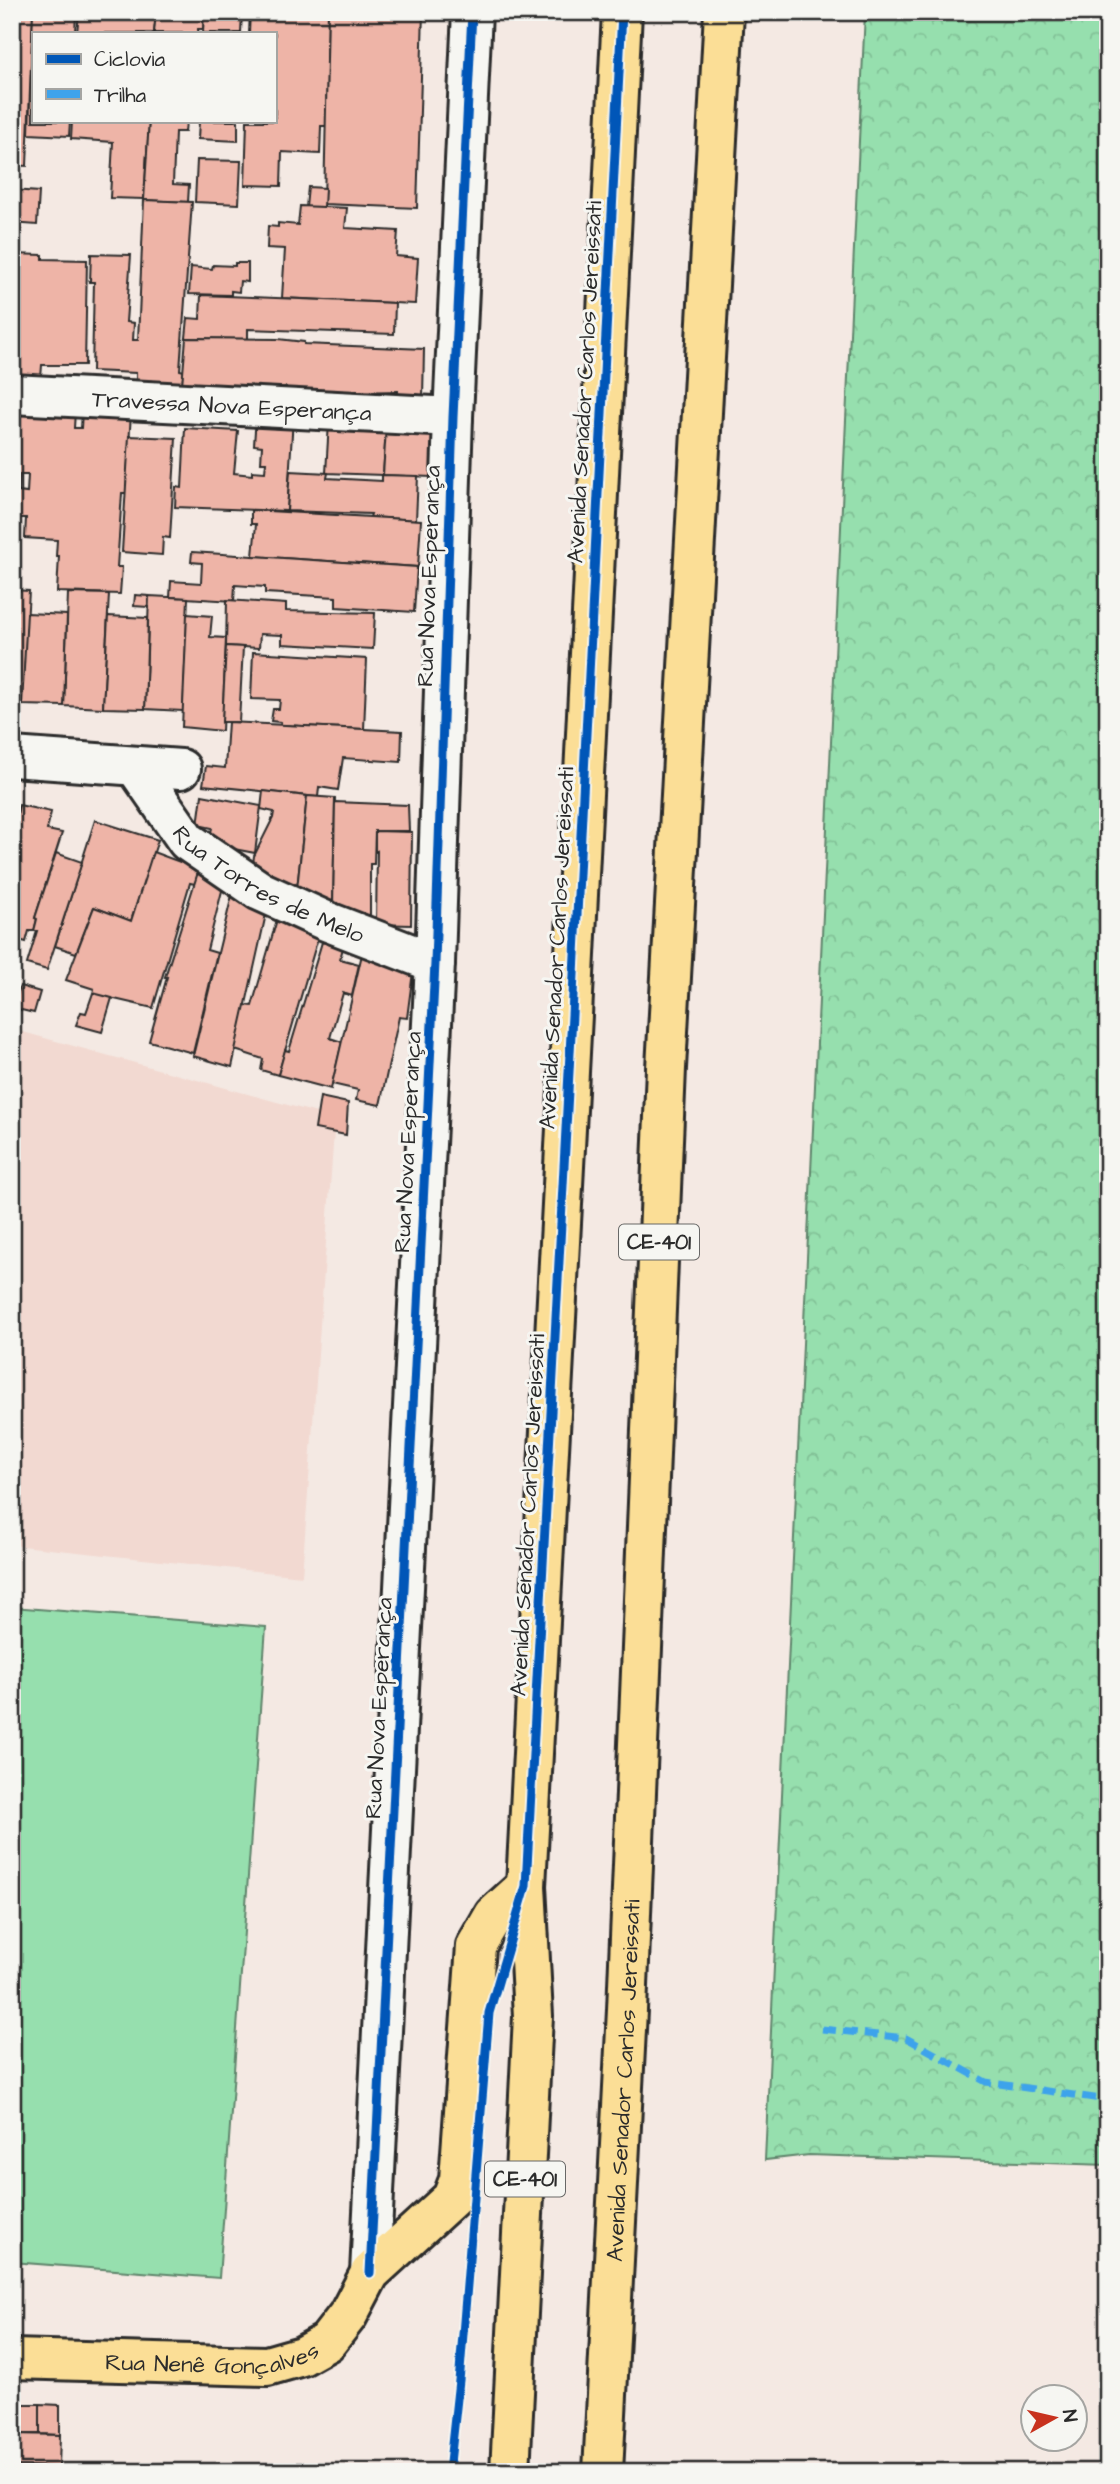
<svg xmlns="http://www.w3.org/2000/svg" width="1120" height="2484" viewBox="0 0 1120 2484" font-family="'Architects Daughter',sans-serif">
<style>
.built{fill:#f2d9d1}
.green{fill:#96dfae;stroke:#60856c;stroke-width:2}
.forest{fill:url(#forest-crowns);stroke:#60856c;stroke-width:2}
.building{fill:#eeb4a7;stroke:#2b2b2b;stroke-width:2;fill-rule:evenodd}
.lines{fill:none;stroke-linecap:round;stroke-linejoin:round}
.minor-casing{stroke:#2b2b2b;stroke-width:44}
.major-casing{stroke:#2b2b2b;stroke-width:44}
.minor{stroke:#f6f6f2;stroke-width:38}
.major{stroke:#fbde96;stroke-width:38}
.quiet{stroke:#3ea3eb;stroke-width:7;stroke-dasharray:14 7;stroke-linecap:butt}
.cycleway-casing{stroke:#f6f6f2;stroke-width:13}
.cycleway{stroke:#0057b8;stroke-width:9}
.labels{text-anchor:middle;stroke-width:6;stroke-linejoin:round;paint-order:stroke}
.shield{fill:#f6f6f2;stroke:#686867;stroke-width:2}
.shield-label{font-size:21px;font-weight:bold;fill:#2b2b2b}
.street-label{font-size:23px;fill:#2b2b2b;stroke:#f6f6f2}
</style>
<defs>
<pattern id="forest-crowns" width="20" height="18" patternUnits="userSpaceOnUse" patternTransform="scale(1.75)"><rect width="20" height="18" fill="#96dfae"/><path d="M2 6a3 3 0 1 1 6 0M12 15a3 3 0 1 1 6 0" fill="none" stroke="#81c096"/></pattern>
</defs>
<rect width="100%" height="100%" fill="#f4e9e3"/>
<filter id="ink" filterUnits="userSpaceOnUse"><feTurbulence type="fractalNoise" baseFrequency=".0143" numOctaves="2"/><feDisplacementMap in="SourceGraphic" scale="14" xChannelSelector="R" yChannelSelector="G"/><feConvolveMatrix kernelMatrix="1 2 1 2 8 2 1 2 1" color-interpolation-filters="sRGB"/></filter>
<g filter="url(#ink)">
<path class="built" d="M12 1029 335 1118 302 1576 12 1545Z"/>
<path class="green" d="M12 1607 266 1627 219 2278 12 2262Z"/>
<path class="forest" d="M865 12H1108V2165L809 2155 765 2160Z"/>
<g class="building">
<path d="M12 12H33L27 166 12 165Z"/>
<path d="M33 12H76L75 33H33V121H70L69 136 29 134Z"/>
<path d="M79 12H156L154 33H77Z"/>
<path d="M156 12H204L203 29H198V33H154Z"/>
<path d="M204 12H242L241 33H203Z"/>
<path d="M250 12H328L326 126H321L320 154 282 152 281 186 245 185 247 121H275V33H249Z"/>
<path d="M328 12H423L417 208 324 204Z"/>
<path d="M72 121H149L144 199 110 198 113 142 71 139Z"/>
<path d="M149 121H186L185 132H175L173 184 189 185 188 202 144 200Z"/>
<path d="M199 121H238V141L198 139Z"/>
<path d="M197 160 241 161 239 204 195 202Z"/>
<path d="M308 187 325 188 324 207H306Z"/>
<path d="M12 190 39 192 37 225 12 223Z"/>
<path d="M144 200 192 202 180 370 184 371 182 385 136 383V373L92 371 94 282H90L91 254 131 255 126 322 134 323 133 340H138Z"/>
<path d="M300 206 347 208 345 228 398 231 396 256 418 258 415 304 282 298 285 249 267 248 268 226 278 227V223L298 225Z"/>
<path d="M12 254 43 255V259L87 260 85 365H42L41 378H12Z"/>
<path d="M235 263H248V282L240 281 239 292 231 291V295L189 294 191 267 212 269 213 265 235 266Z"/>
<path d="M201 295 395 303 394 334 248 329V339L186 338 188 318 200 319Z"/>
<path d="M186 338 278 339 304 342V344L424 349 423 398 398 397V391L354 392 182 385Z"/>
<path d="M12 406 75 411 74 428H81L82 411 131 413 126 493H122L117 567H122L120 594 57 592 59 556H56L57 540 25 538 26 518H12ZM20 475H28L27 493 19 492Z"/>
<path d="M256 416 293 418 287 511 175 507 176 487 182 488 185 428 238 431 234 473 252 475V471L265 472 266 462H261L262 446 254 445Z"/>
<path d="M329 422 386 428 383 475 326 473Z"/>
<path d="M386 428 433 431 432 477 383 475Z"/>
<path d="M129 436 176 438 170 538 163 537 162 555 122 552Z"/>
<path d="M290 471 328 473 327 478 382 481V475L418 476 416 520 370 517 371 514 287 511Z"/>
<path d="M251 510 421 520 418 567 253 556 256 524H251Z"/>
<path d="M192 552 417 567 414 612 336 607V597L265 593V587L235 585 234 601 170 597 171 581 201 583 202 563 191 562Z"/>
<path d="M13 590 29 591 22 705 12 704Z"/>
<path d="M68 593 109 594 103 708 64 706Z"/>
<path d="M135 595 149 596 148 607 134 606Z"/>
<path d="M149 596 188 598 183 711 145 709Z"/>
<path d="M227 600 286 604V611L375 613 373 649 282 644V635L260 634 259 648 226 646Z"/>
<path d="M27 613 67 615 64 706 22 705Z"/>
<path d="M187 614 212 616 210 637 226 638 222 731 182 727Z"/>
<path d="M108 616 148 618 145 709 103 708Z"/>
<path d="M226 646 243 647 239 722H222Z"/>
<path d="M253 652 367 659 364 729 281 725 280 722 271 721 273 709H279L280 700 251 699Z"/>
<path d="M228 722 402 731 401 762 343 758 338 790 319 787 318 797 203 785 206 766 225 768Z"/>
<path d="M263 791 307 796 297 889 251 880 254 856 273 818 274 812 261 809Z"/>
<path d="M202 795 261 806 255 853 208 844 212 828 198 825Z"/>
<path d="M307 796 335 798 333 909 297 889Z"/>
<path d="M335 802 408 805 409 831H375L374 864H370V919L333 906Z"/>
<path d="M19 805 51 812 47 830 62 833 35 918 37 919 34 931H29L26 942 12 938V844Z"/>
<path d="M12 806 18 807 12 832Z"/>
<path d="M95 820 158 840 131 921 94 907 76 953 55 946Z"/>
<path d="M375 831 412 832 411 925 376 924 377 851 375 852Z"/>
<path d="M153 852 199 869 195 884 190 883 153 1008 93 994 94 989 66 980 94 907 131 921Z"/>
<path d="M56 853 82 862 47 970 27 964 37 931H34L37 919 35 918Z"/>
<path d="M199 869 227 871 207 950 217 953 193 1053 149 1041 167 977H165Z"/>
<path d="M232 895 268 905 232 1067 193 1056Z"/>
<path d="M280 909 322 924 278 1075 261 1070 263 1059 235 1050 245 1005 252 1006Z"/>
<path d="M322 942 343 948 340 959 359 964 352 996 343 993 330 1038 342 1042 331 1089 278 1075 285 1050 289 1051Z"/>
<path d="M362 954 413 972 407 1018 399 1017 380 1105 356 1100 358 1090 332 1084Z"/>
<path d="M20 986 40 992 34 1013 13 1008Z"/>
<path d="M93 993 112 998 102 1032 76 1025 81 1012 86 1013Z"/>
<path d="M320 1097 348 1103 346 1135 315 1129Z"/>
<rect x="12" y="2404" width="28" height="30"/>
<path d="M40 2404 60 2405V2435L40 2434Z"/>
<path d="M12 2434 60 2435 59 2467 12 2466Z"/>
<path d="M12 2466 59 2467 58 2472H12Z"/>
</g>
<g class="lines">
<defs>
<g id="minor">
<path id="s1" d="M12 394 453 417"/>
<path d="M12 757 181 769"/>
<path id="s2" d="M135 766 187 841 260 891 326 921 435 963"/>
<path d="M370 2273 435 963 453 417 472 12"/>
</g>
<g id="major">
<path id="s3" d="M12 2359 267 2366 302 2356 327 2342 348 2315 370 2273 452 2198 459 2180 476 1946 494 1915 526 1886"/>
<path d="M510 2472 533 2016 526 1886 572 1015 622 12"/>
<path id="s4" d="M603 2472 627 2010 666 1068 724 12"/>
</g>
</defs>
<use href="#minor" class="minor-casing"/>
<use href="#major" class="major-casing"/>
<use href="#minor" class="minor"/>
<use href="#major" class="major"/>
<path class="quiet" d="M822 2029 906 2038 986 2082 1108 2100"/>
<defs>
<g id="cycleway">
<path d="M370 2273 435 963 453 417 472 12"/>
<path d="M449 2472 460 2371 489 2013 526 1886 572 1015 622 12"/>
</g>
</defs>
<use href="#cycleway" class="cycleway-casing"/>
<use href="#cycleway" class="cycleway"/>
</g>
</g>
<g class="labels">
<g class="shield">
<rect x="619" y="1224.5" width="80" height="35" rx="5"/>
<rect x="485" y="2161.5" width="80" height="35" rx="5"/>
</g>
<g class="shield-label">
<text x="659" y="1249">CE-401</text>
<text x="525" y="2186">CE-401</text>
</g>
<g class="street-label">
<text transform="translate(584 382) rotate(-87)" y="8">Avenida Senador Carlos Jereissati</text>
<text dy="8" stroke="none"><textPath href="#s1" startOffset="220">Travessa Nova Esperança</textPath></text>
<text transform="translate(428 576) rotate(-88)" y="8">Rua Nova Esperança</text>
<text dy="8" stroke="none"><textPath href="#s2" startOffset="184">Rua Torres de Melo</textPath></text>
<text transform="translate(556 948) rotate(-87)" y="8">Avenida Senador Carlos Jereissati</text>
<text transform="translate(407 1142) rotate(-87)" y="8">Rua Nova Esperança</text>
<text transform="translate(527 1515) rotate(-87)" y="8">Avenida Senador Carlos Jereissati</text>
<text transform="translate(378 1708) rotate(-87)" y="8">Rua Nova Esperança</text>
<text dy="8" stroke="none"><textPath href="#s4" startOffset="392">Avenida Senador Carlos Jereissati</textPath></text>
<text dy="8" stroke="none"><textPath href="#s3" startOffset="201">Rua Nenê Gonçalves</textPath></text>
</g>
</g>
<rect width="1120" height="2484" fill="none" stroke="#f6f6f2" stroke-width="42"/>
<rect x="21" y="21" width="1078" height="2442" fill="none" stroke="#2b2b2b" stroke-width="2.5" filter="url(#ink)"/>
<rect x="32" y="32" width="245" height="91" fill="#f6f6f2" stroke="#a5a5a2" stroke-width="2"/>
<rect x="46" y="54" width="35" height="10" fill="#0057b8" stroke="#a5a5a2" stroke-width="2"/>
<text x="94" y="66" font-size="21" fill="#2b2b2b">Ciclovia</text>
<rect x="46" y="89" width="35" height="10" fill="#3ea3eb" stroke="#a5a5a2" stroke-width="2"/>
<text x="94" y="102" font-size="21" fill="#2b2b2b">Trilha</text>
<g transform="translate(1054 2418) rotate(82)"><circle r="33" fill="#f6f6f2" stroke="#a5a5a2" stroke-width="2"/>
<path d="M0-5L12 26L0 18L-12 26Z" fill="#c8321e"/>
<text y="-10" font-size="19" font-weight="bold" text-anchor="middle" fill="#2b2b2b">N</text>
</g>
</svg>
